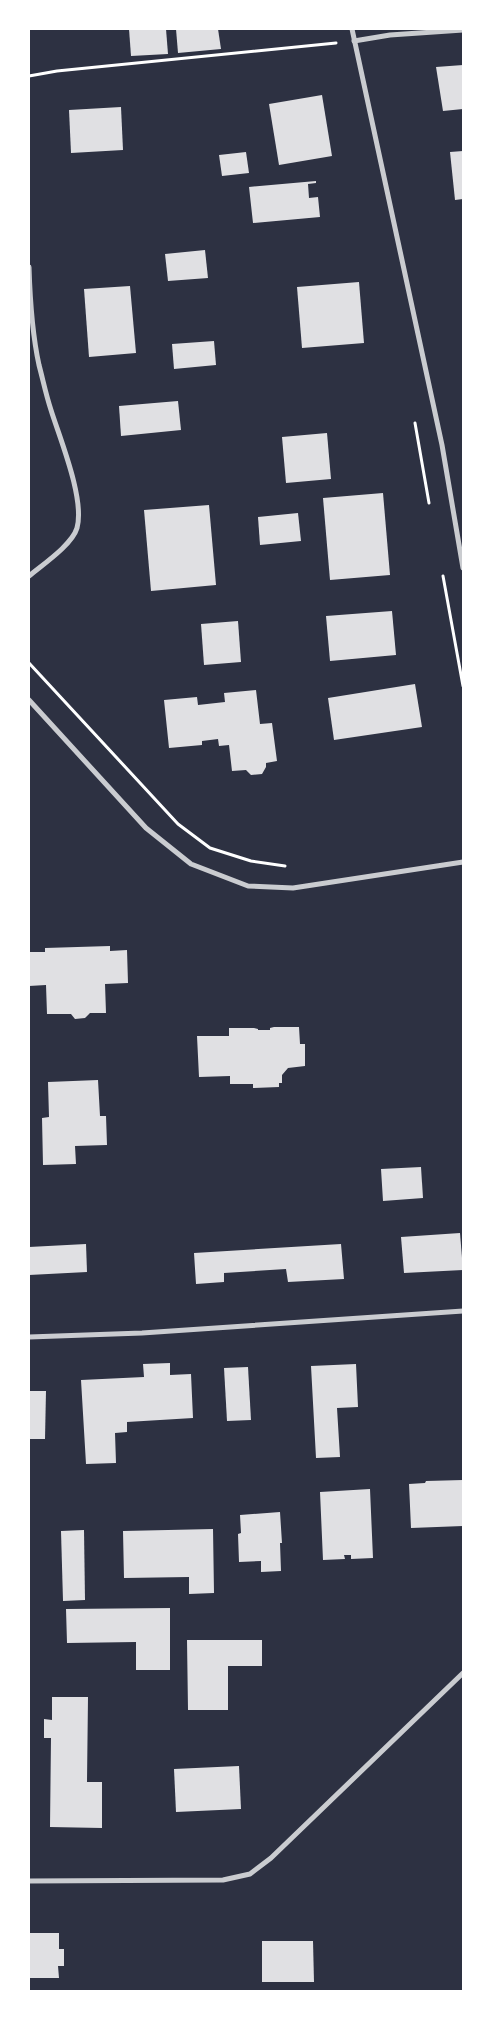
<svg xmlns="http://www.w3.org/2000/svg" width="492" height="2020" viewBox="0 0 492 2020" font-family="'Times New Roman',serif">
<style>
.building{fill:#e0e0e3}
.lines{fill:none;stroke-linecap:round;stroke-linejoin:round}
.path{stroke:#fff;stroke-width:3}
.minor{stroke:#caccd0;stroke-width:5}
</style>
<rect width="100%" height="100%" fill="#2d3142"/>
<g class="building">
<path d="M129 29H166L168 54 131 56Z"/>
<path d="M176 29H218L221 49 178 53Z"/>
<path d="M463 65V109L443 111 436 67Z"/>
<path d="M322 95 332 156 279 165 269 104Z"/>
<path d="M121 107 123 150 71 153 69 110Z"/>
<path d="M463 151V199L455 200 450 152Z"/>
<path d="M246 152 249 173 222 176 219 155Z"/>
<path d="M316 181V183L308 184 309 198 318 197 320 217 253 223 249 187Z"/>
<path d="M205 250 208 278 168 281 165 254Z"/>
<path d="M359 282 364 343 302 348 297 287Z"/>
<path d="M130 286 136 353 89 357 84 289Z"/>
<path d="M214 341 216 365 174 369 172 344Z"/>
<path d="M178 401 181 430 121 436 119 406Z"/>
<path d="M327 433 331 479 286 483 282 437Z"/>
<path d="M383 493 390 575 330 580 323 498Z"/>
<path d="M209 505 216 585 151 591 144 510Z"/>
<path d="M298 513 301 541 260 545 258 517Z"/>
<path d="M392 611 396 655 330 661 326 616Z"/>
<path d="M238 621 241 662 204 665 201 624Z"/>
<path d="M415 684 422 727 334 740 328 698Z"/>
<path d="M256 690 260 724 272 723 277 761 266 763V767L262 774 251 775 246 770 232 771 229 745 219 746 218 739 202 741V745L169 748 164 700 197 697 198 705 225 702 224 693Z"/>
<path d="M110 946V951L127 950 128 983 105 984 106 1013H90L85 1018 75 1019 71 1014H47L46 985 29 986V952H45V948Z"/>
<path d="M274 1027H299L300 1044H305V1066L288 1068 282 1075V1083H279V1087L253 1088V1084H230V1076L199 1077 197 1036H229V1028H254L258 1029V1030H270V1028Z"/>
<path d="M98 1080 100 1116H106L107 1145 75 1146 76 1164 43 1165 42 1118 49 1117 48 1082Z"/>
<path d="M421 1167 423 1198 383 1201 381 1169Z"/>
<path d="M460 1233 463 1270 404 1273 401 1237Z"/>
<path d="M86 1244 87 1272 29 1275V1247Z"/>
<path d="M341 1244 344 1279 288 1282 286 1269 224 1273V1282L196 1284 194 1253Z"/>
<path d="M170 1363V1375L191 1374 193 1418 127 1422V1432L115 1433 116 1463 86 1464 81 1380 144 1377 143 1364Z"/>
<path d="M356 1364 358 1407 337 1408 340 1457 316 1458 311 1366Z"/>
<path d="M248 1367 251 1420 227 1421 224 1368Z"/>
<path d="M29 1391H46L45 1439H29Z"/>
<path d="M463 1480V1526L411 1528 409 1484 425 1483 426 1481Z"/>
<path d="M370 1489 373 1558 351 1559V1555H344L345 1559 323 1560 320 1492Z"/>
<path d="M280 1512 282 1543H280L281 1571 261 1572V1561L239 1562 238 1534 241 1533 240 1515Z"/>
<path d="M213 1529 214 1593 189 1594V1577L124 1578 123 1531Z"/>
<path d="M84 1530 85 1600 63 1601 61 1531Z"/>
<path d="M170 1608V1670H136V1642L67 1643 66 1609Z"/>
<path d="M187 1640H262V1666H228V1710H188Z"/>
<path d="M52 1697H88L87 1782H102V1828L50 1827 51 1738H44V1719L52 1720Z"/>
<path d="M239 1766 241 1809 176 1812 174 1769Z"/>
<path d="M29 1933H59V1949H64V1966H58L59 1978H29Z"/>
<path d="M262 1941H313L314 1982H262Z"/>
</g>
<g class="lines">
<g class="path">
<path d="M29 76 57 71 336 43"/>
<path d="M415 423 429 503"/>
<path d="M443 576 463 686"/>
<path d="M29 663 178 824 210 848 251 861 285 866"/>
</g>
<g class="minor">
<path d="M352 29 442 445 463 568"/>
<path d="M354 41 390 35 463 30"/>
<path d="M29 267C30 300 32 333 39 365 43 380 46 395 51 410 60 439 85 499 77 528 72 545 42 565 29 576"/>
<path d="M29 700 146 828 191 864 248 886 293 888 463 862"/>
<path d="M29 1337 142 1333 463 1311"/>
<path d="M29 1881 223 1880 250 1874 271 1858 463 1673"/>
</g>
</g>
<rect width="492" height="2020" fill="none" stroke="#ffffff" stroke-width="60"/>
</svg>
